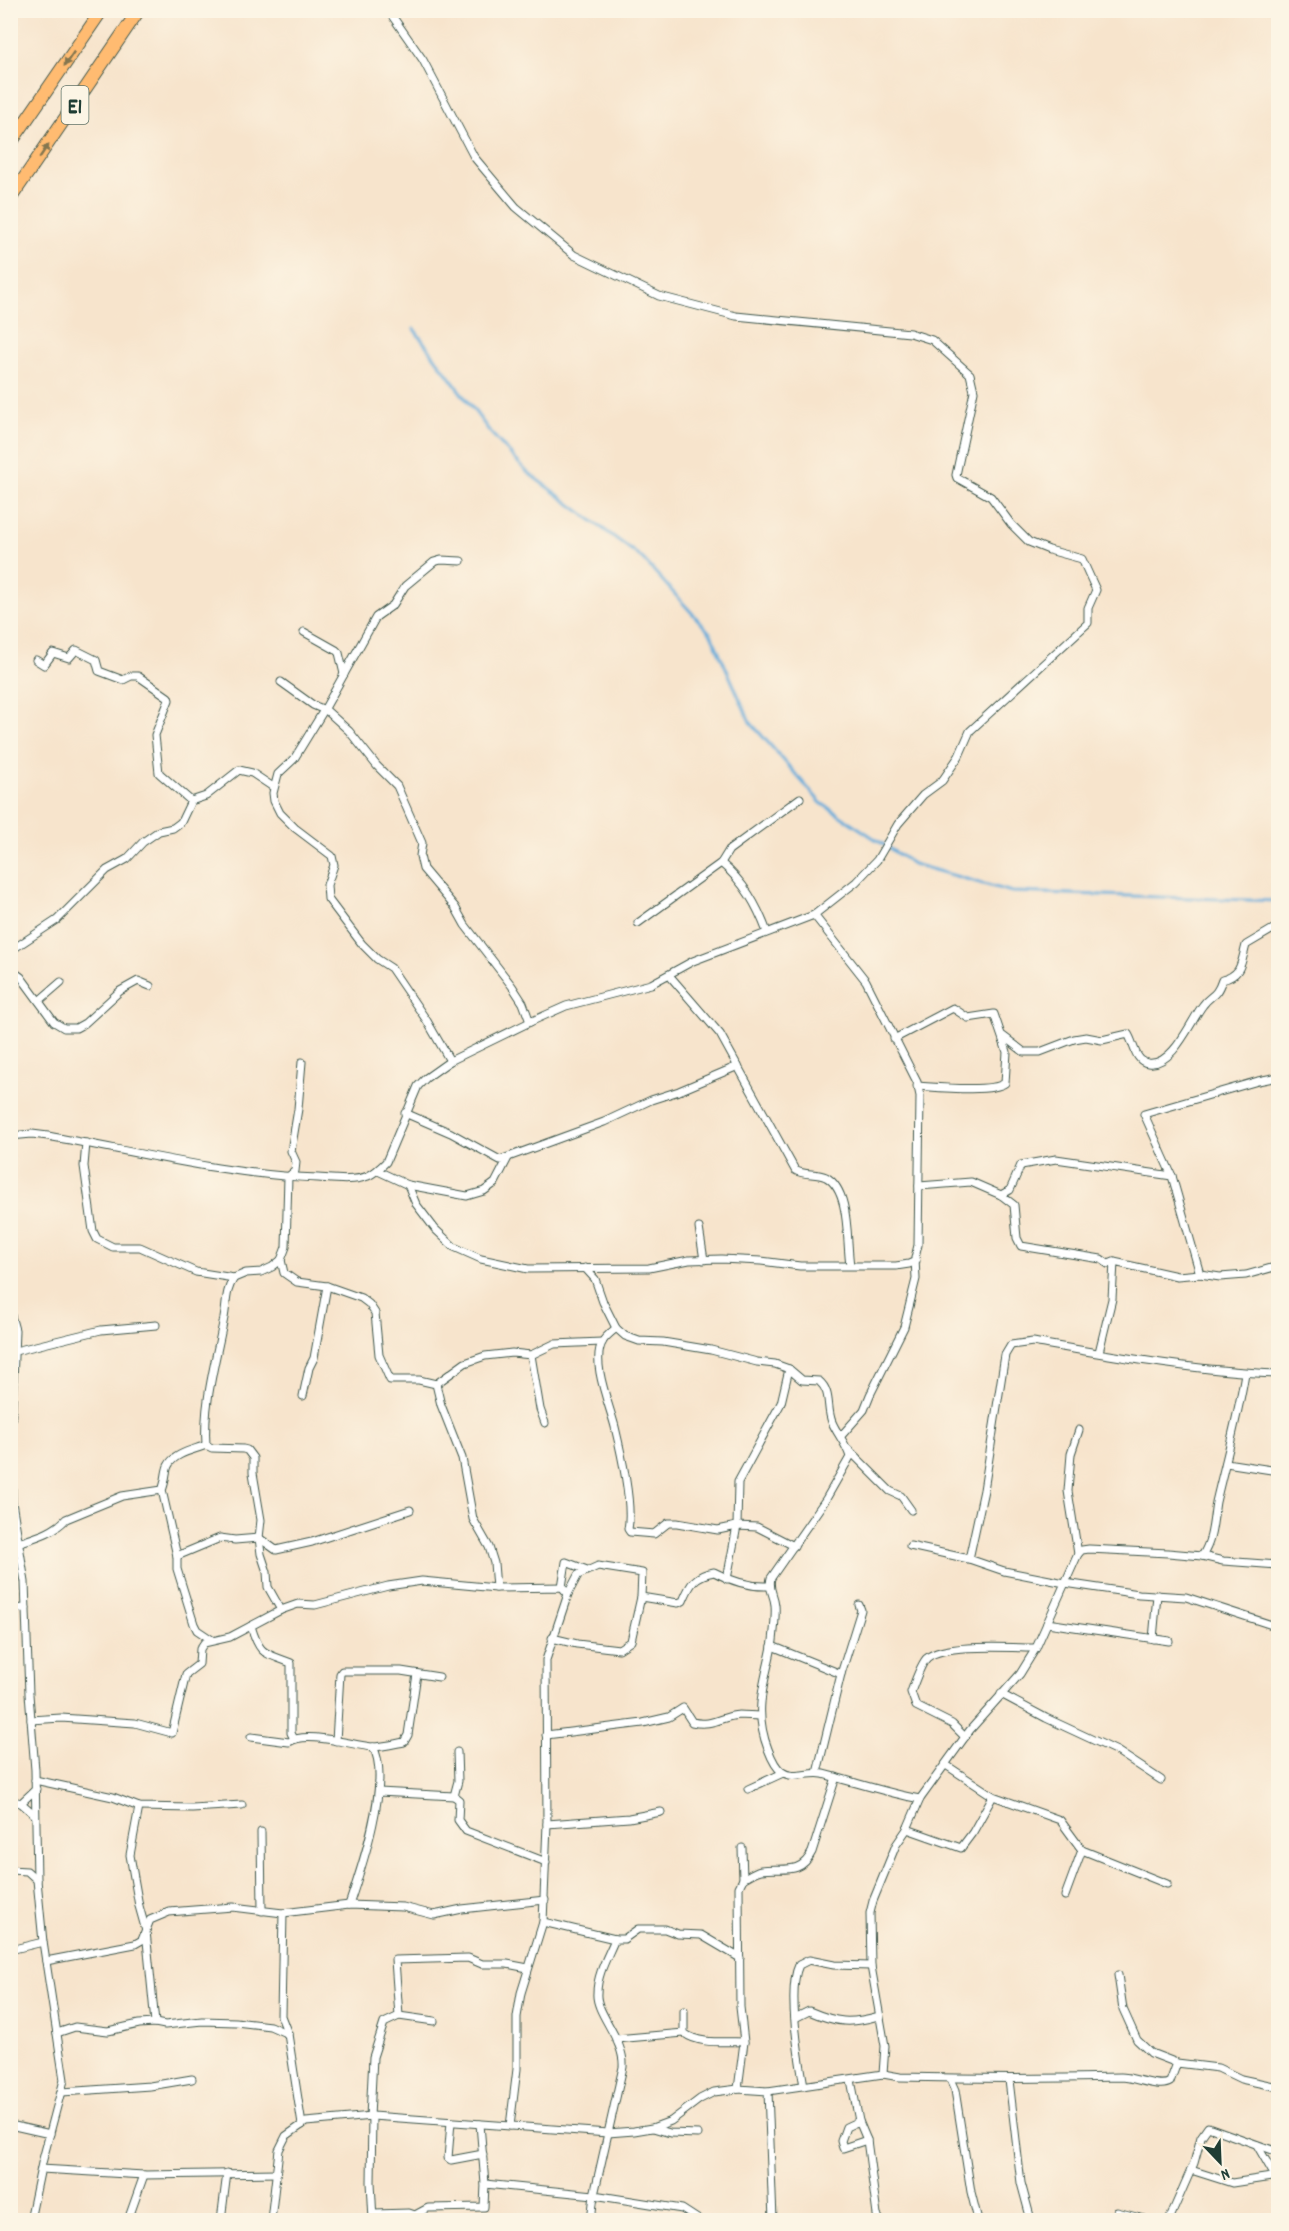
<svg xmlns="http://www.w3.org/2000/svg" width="1289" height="2231" viewBox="0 0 1289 2231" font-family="Dekko,sans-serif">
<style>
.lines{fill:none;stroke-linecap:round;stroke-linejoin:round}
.stream{stroke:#64abda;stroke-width:3}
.minor-casing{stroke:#3f564b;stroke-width:9}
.motorway-casing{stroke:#3f564b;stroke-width:14}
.minor{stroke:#fff;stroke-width:7}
.motorway{stroke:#ffbb71;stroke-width:12}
.oneway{fill:#84764f}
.labels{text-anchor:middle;stroke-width:5;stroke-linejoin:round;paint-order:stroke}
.shield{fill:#fcf5e5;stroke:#617469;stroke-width:1.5}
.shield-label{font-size:22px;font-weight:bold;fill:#1f3d34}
</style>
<rect width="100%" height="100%" fill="#fcf5e5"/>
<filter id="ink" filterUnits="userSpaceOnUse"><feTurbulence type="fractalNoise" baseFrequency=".0167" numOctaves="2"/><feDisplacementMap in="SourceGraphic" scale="12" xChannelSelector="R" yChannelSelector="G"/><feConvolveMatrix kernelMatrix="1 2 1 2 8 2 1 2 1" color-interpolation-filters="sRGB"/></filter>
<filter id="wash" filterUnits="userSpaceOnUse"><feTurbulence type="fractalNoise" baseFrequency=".008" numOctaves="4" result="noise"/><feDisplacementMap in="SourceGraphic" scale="24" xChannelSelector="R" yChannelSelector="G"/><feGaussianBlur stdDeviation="1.35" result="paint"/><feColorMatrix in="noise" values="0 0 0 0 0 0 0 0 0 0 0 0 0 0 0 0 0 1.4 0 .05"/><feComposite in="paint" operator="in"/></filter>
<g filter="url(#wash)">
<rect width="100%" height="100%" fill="#f7e4cc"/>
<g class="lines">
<path class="stream" d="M414 329 490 432 527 472 642 558 711 634 750 722 821 803 913 864 1012 892 1278 901"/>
</g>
</g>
<g filter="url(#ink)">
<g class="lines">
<defs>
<g id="minor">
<path d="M304 632 336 650 339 653 344 674"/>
<path d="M36 660 44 665 53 653 69 658 76 650 96 660 99 671 123 680 131 676H138L168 697 169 700 155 735 159 773 191 801"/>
<path d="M281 682 313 705 327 711 349 731 377 766 397 786 422 843 420 856 423 869 455 907 465 925 512 986 523 1003 530 1022"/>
<path d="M721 863C744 882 757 905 767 932"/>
<path d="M814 915 866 981 917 1082 920 1096 918 1245 915 1258 916 1279 904 1327 870 1395 864 1410 841 1436"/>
<path d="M638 923 721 863 729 850 800 798"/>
<path d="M10 951 57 920 107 870 127 859 143 842 159 831 173 828 181 822 191 801 206 796 239 770 252 773 273 787"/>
<path d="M10 969 21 977 54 1022 64 1028H76L85 1023 120 991 138 981 150 986"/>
<path d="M669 975 720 1034 795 1170C804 1176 816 1172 826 1177 851 1191 846 1241 850 1265"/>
<path d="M39 1001 61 982"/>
<path d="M1003 1036 1024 1052H1040L1074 1039 1086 1037 1102 1040 1128 1034C1134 1043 1135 1062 1148 1063 1173 1067 1191 1020 1203 1005 1211 994 1216 998 1222 980 1242 975 1241 963 1246 945L1278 926"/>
<path d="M894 1039 953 1008 968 1018 994 1014 1007 1052 1005 1083C992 1093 935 1087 917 1086"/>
<path d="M450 1061 427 1021 391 968 377 959 362 944 328 899 327 885 334 865 332 856 295 828 280 813 274 801 273 793 278 774 294 759 324 710 376 617 393 605 405 586 434 562 441 560 461 561"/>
<path d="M405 1113 451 1133 500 1160 604 1122 651 1100 679 1091 738 1066"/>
<path d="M10 1136 32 1134 48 1136C138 1152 226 1175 318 1178 333 1179 353 1182 368 1176 375 1173 380 1168 386 1162L418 1086 426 1078 450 1061 530 1022 566 1006 651 984 693 961 814 915 856 882 877 860 898 824 923 795 942 781 959 756 970 731 1088 623V608L1096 590 1082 559 1049 550 1029 542 1011 524 991 497 957 478 956 475 974 391 970 374 932 340 910 333 736 316 659 296 574 255 516 207 474 157 423 60 388 10"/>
<path d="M86 1143 84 1166 93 1231 97 1239 113 1247H140L196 1272 234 1278 246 1273 261 1272 272 1267 281 1260 286 1247 288 1177 295 1171 296 1162 291 1151 298 1109 302 1062"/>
<path d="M378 1171 408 1185 467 1196 484 1191 495 1183 508 1158"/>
<path d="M408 1185 416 1204 435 1229 454 1247 481 1259 528 1269 649 1268 689 1260 721 1259 761 1261 800 1266H896L909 1264 916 1261"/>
<path d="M919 1186 971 1182 1001 1195 1014 1205 1017 1238 1021 1246 1101 1259 1108 1264 1114 1262"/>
<path d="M1001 1195 1010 1190 1021 1165 1056 1159 1172 1176"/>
<path d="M699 1228 704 1260"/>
<path d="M281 1260 284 1273 297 1282 327 1286 361 1298 369 1304 375 1313 379 1355 390 1380H419L436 1384 465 1363 485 1356 512 1353 531 1355 554 1344 602 1342"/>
<path d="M585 1268 595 1279 603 1302 616 1328 625 1336 639 1341 663 1342 711 1350 757 1362 775 1364 789 1369 802 1380 819 1381C832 1392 826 1407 832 1422 837 1434 846 1443 850 1457L826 1499 771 1578C768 1589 774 1594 775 1605 776 1616 774 1630 773 1641 766 1681 752 1708 768 1749 771 1757 775 1767 782 1772 793 1780 810 1771 823 1774 855 1782 887 1793 920 1799"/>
<path d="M1200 1274 1172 1176 1144 1114 1258 1081 1278 1077"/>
<path d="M10 1312 15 1330 11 1435 12 1502 25 1582 29 1694 35 1770 37 1880 43 1942 64 2080 42 2163 30 2220"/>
<path d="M616 1328C612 1332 606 1336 603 1341 590 1361 610 1406 615 1427 621 1452 633 1505 628 1529L630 1532 654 1534 668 1523H677L718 1530 737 1526 757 1527 794 1546"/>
<path d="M15 1351 101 1330 156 1325"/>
<path d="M1099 1352 1112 1299 1114 1262 1177 1276 1200 1274 1220 1277 1246 1275 1278 1266"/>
<path d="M531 1355 540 1409 545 1423"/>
<path d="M436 1384 441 1405 462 1458 473 1519 489 1547 494 1563 496 1588"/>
<path d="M303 1396 309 1368 314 1358 327 1286"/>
<path d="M206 1445C203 1403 216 1360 224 1318 227 1303 225 1291 234 1278"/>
<path d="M848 1449 890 1491 901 1496 911 1510"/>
<path d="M1226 1463 1278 1471"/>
<path d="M162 1490 177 1556V1569L194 1624 197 1630 212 1640"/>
<path d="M18 1543C36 1537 53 1533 66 1519L122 1496 162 1490C166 1482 165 1473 168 1466 174 1453 194 1450 206 1445L212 1448 243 1449 247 1450 253 1458V1473L261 1520 259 1538 261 1554 267 1572 268 1587 281 1610"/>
<path d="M910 1546 969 1559 1004 1571 1065 1583 1139 1594 1186 1597 1278 1627"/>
<path d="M1078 1554 1068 1491 1071 1454 1079 1430"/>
<path d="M177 1556 220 1538 235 1540 259 1538 276 1550 312 1542 410 1510"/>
<path d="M1202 1556C1213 1540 1213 1520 1216 1502 1226 1459 1238 1417 1245 1373"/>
<path d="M969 1559 984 1490 1005 1355 1011 1345 1033 1342C1114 1356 1196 1371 1278 1374"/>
<path d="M727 1579 737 1526 738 1482 781 1403 789 1369"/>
<path d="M562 1587 566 1562 587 1570"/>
<path d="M10 1609 26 1608"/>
<path d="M1047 1623 1169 1641"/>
<path d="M251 1626C260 1656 264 1652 291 1663V1733L294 1739"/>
<path d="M552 1638 577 1644 619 1649 631 1641 641 1597"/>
<path d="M1153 1639 1157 1595"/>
<path d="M772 1646 841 1674"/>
<path d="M1001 1694 1046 1718 1117 1751 1161 1780"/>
<path d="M31 1720 61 1718 135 1723 172 1733 186 1674 199 1664 200 1649 204 1643 230 1637 281 1610 298 1604 315 1605 388 1586 422 1581 496 1588 562 1587 568 1594 578 1575 598 1566 642 1573 641 1597 678 1603 683 1601C690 1584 695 1575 714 1572 731 1581 749 1587 769 1586"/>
<path d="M546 1735 643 1723 669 1717 683 1708 692 1722C713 1727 721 1716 739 1715 746 1715 753 1716 759 1716"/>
<path d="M251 1737 289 1742C306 1730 351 1745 372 1747 382 1747 394 1744 404 1742L408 1735 417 1674"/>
<path d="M965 1737 952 1724 916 1706 911 1692C914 1684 921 1663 927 1658 944 1643 1012 1648 1036 1648"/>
<path d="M336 1741 340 1674 342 1671H401L439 1677"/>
<path d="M457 1752 458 1781 454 1796 459 1800 458 1820 466 1831 546 1862"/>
<path d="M946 1765 993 1796 1060 1820 1082 1850 1167 1884"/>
<path d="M817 1773 841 1674 861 1610 859 1605"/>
<path d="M35 1780 113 1797 139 1807 192 1808 242 1805"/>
<path d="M748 1789 783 1773"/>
<path d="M379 1792 454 1796"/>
<path d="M10 1800 21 1803 35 1815"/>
<path d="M21 1803 36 1789"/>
<path d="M139 1807 130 1855 139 1906 146 1931 155 2023"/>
<path d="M547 1824 629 1818 661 1812"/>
<path d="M907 1829 961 1848 973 1832 993 1796"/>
<path d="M261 1832 262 1911"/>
<path d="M742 1848 743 1879"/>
<path d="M10 1870 27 1871 37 1880"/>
<path d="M1065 1896 1082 1850"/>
<path d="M349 1905C361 1870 392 1779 373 1747"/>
<path d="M283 1913 281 2016 288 2034 302 2125"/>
<path d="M543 1922 615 1939H624L638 1929H665L678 1934 701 1935 740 1958"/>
<path d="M10 1950 43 1942"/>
<path d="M46 1961 135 1944 142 1940 150 1920 169 1912 194 1910 233 1907 283 1913 349 1905 403 1907 434 1915 462 1909 545 1900"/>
<path d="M1118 1975 1123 2009 1137 2040 1151 2053 1177 2063 1218 2068 1241 2079 1278 2087"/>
<path d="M684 2011V2033C700 2045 725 2041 744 2042"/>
<path d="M399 2016 395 1960 468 1958 482 1964H507L528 1968"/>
<path d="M795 2018 809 2011C837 2023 850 2024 879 2016"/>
<path d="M57 2033 75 2027 108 2031 139 2024 155 2023 165 2025 202 2021 236 2022 270 2026 288 2034"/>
<path d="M616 2039 684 2033"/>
<path d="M883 2074 885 2046 871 1966 870 1913 873 1901 896 1845 907 1829 920 1799 970 1730 1020 1674 1036 1648 1078 1554 1082 1550 1089 1549 1168 1553 1202 1556 1223 1561 1278 1565"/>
<path d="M950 2079 955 2090 971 2192 978 2220"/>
<path d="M851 2080 859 2121 867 2140 877 2215 880 2220"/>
<path d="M1009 2080 1021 2183 1031 2220"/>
<path d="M804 2086C799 2058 787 1990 799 1965L809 1960 834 1965 871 1966"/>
<path d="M738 2089 744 2042 740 2007 739 1887 743 1879C748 1876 755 1871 761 1870 783 1867 800 1876 812 1852L836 1777"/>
<path d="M768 2091 773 2220"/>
<path d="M62 2092 150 2086 192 2079"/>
<path d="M372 2116 371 2182 373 2220"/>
<path d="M370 2117 373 2057 384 2023 399 2016 434 2021"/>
<path d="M859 2121 846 2127 841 2141 843 2148 867 2140"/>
<path d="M451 2122 448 2158 451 2160 483 2154"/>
<path d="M10 2125 50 2134"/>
<path d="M510 2126 517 2069V2017L521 1993 543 1922 547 1824 546 1660 568 1594"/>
<path d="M653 2128 670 2133 698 2134"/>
<path d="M1257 2145 1272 2171 1278 2176"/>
<path d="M41 2169 144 2175 276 2173"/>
<path d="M1191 2170 1232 2183 1278 2176"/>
<path d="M485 2184 594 2195 682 2209 699 2220"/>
<path d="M1117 2212 1148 2220"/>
<path d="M374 2214 409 2213 415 2215 417 2220"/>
<path d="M415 2215 428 2208 484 2207 485 2184 480 2124"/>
<path d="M128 2220 144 2175"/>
<path d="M221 2220 227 2173"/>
<path d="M271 2220 279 2150 286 2136 306 2122 372 2116 608 2133 634 2131 652 2128 671 2121 700 2099 714 2092 738 2089 768 2091 883 2074 900 2077C974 2079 1047 2079 1121 2077 1134 2077 1160 2089 1170 2082L1177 2063"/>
<path d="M591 2220 594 2195 623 2067C625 2040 595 2013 597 1993 597 1974 608 1956 615 1939"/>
<path d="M1169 2220 1194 2163 1201 2137 1208 2127 1278 2152"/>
</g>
<g id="motorway">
<path d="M10 144 102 10"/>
<path d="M10 199 139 10"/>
</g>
</defs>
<use href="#minor" class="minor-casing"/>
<use href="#motorway" class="motorway-casing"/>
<use href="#minor" class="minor"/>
<use href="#motorway" class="motorway"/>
</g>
<defs><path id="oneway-solid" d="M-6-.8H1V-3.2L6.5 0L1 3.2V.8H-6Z" transform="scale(1.5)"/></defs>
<g class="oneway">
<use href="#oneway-solid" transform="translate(69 59) rotate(124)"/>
<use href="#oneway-solid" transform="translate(44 151) rotate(-56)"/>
</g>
</g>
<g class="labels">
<rect class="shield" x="61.5" y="86" width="27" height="38" rx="4.5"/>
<g class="shield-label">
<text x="75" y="113">E1</text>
</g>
</g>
<rect width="1289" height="2231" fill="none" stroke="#fcf5e5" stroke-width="36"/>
<g transform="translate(1220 2162) rotate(157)" stroke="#fcf5e5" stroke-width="4.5" paint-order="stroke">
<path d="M0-4.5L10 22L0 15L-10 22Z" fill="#1f3d34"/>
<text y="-9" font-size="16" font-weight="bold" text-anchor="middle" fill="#1f3d34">N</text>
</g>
</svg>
